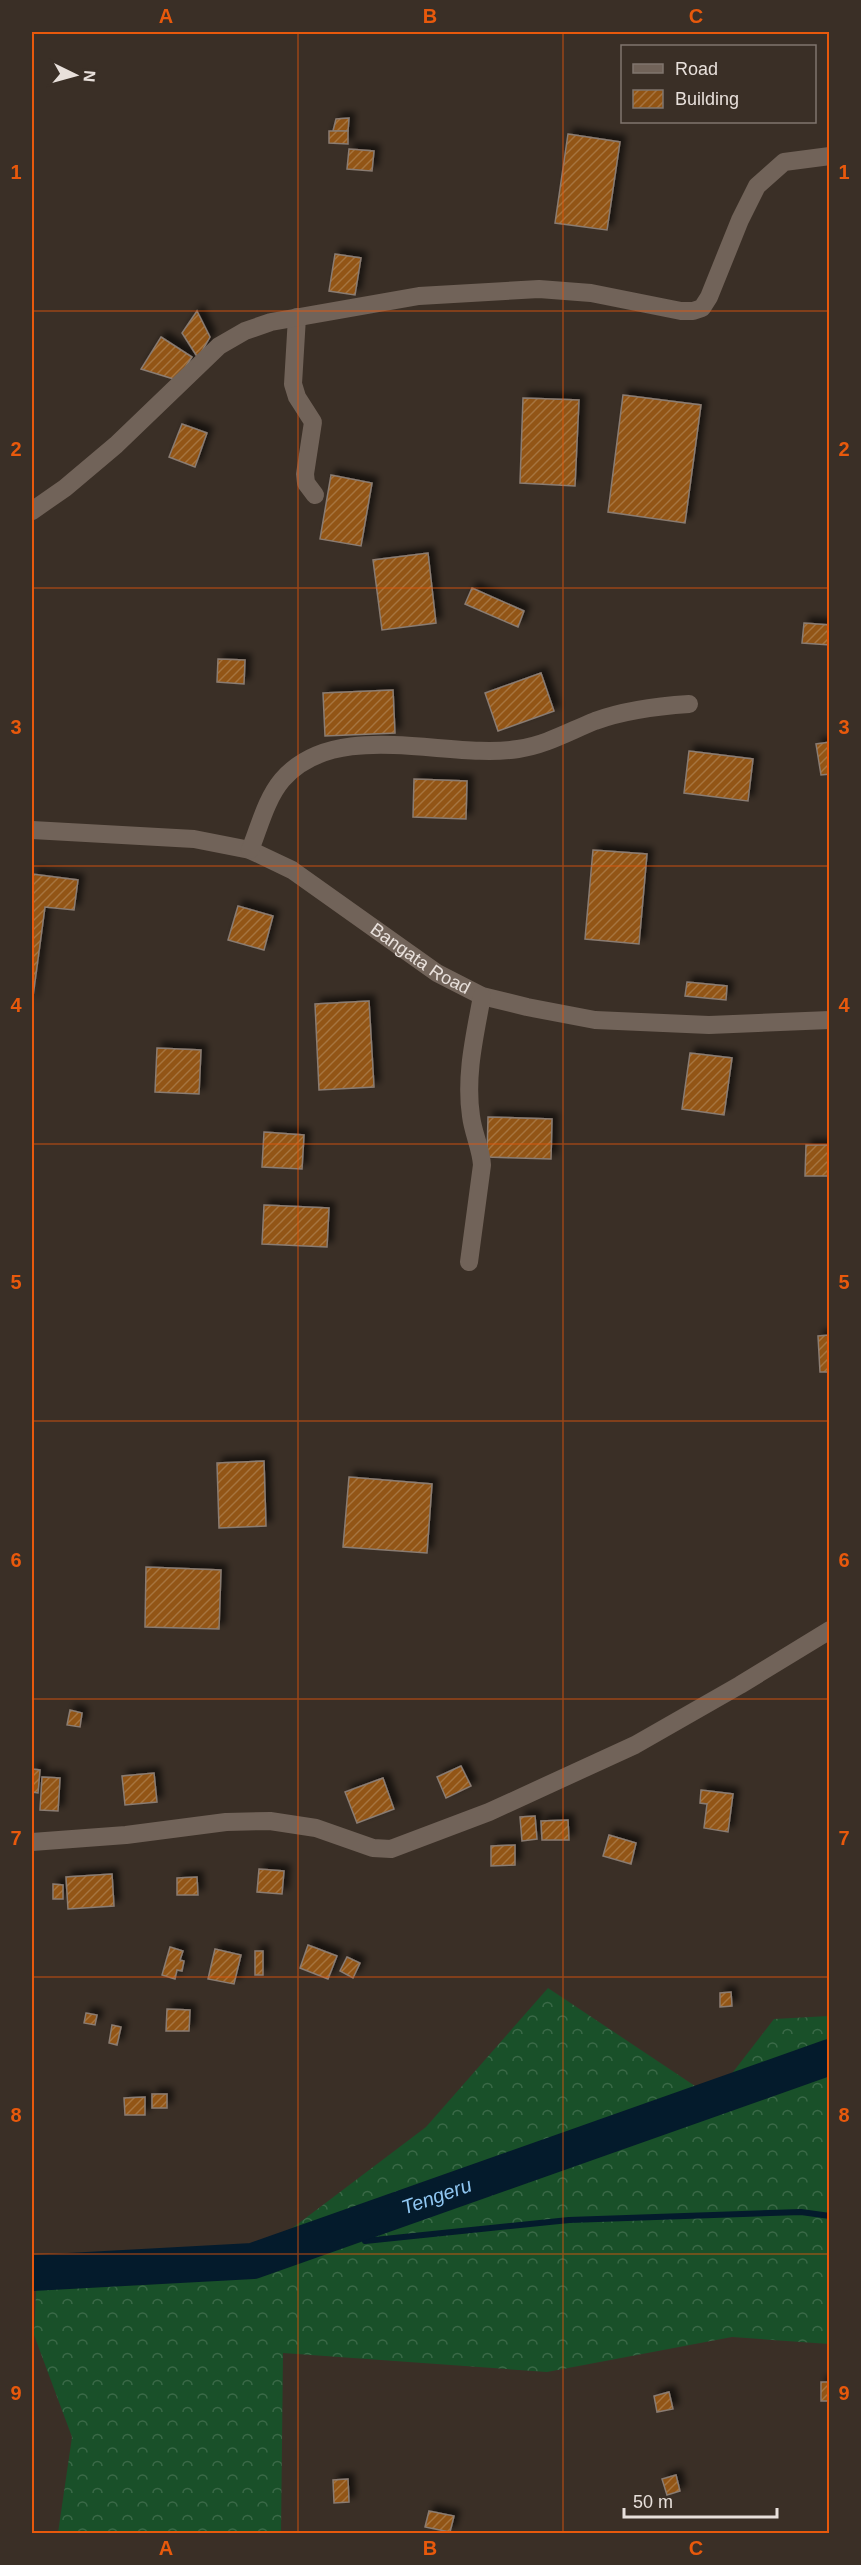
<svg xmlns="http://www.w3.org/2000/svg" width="861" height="2565" viewBox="0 0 861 2565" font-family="Arial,sans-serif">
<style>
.forest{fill:url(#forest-crowns)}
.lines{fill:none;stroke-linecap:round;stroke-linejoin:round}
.stream{stroke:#041b2c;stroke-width:6}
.river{stroke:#041b2c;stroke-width:36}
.building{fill:url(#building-hatch);stroke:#8a7c72;stroke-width:1.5;filter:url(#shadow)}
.minor{stroke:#716359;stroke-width:18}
.grid{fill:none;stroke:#e8590c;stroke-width:1.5;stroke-opacity:0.55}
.labels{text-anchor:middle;stroke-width:4.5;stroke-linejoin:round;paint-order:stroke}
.street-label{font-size:18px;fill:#e8e0db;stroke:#3a2f26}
.water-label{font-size:20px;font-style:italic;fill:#8fc6f1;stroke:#3a2f26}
.neatline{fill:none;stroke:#e8590c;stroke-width:2}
.grid-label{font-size:20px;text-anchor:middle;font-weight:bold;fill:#e8590c}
</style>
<defs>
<pattern id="forest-crowns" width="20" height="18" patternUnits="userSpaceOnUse" patternTransform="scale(1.5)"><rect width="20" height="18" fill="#195029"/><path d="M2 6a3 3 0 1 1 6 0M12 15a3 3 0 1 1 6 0" fill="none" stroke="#3a6947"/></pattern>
<pattern id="building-hatch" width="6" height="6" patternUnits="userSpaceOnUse" patternTransform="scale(1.5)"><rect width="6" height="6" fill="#925413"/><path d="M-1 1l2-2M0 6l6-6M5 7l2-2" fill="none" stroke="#a67440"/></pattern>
<filter id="shadow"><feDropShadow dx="5.5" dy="-5.5" stdDeviation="3" flood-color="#0009"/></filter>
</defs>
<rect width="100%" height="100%" fill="#3a2f26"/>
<path class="forest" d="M548 1988 713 2098 774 2019 829 2016V2344L732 2337 547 2372 283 2353 281 2533H58L72 2437 34 2335 37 2273 262 2251 426 2127Z"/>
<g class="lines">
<g class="stream">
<path d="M365 2241 569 2220 801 2212 830 2216"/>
<path d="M32 2274 214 2256"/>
</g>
<path class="river" id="s1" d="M32 2273 253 2261 830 2057"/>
</g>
<g class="building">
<path d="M349 118 348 131H333L336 119Z"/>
<path d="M329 131H348V144L329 143Z"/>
<path d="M568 134 620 142 607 230 555 223Z"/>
<path d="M349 149 374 151 372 171 347 169Z"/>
<path d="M335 254 361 258 355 295 329 291Z"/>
<path d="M197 311 210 337 198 358 182 333Z"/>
<path d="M161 337 192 357 177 380 141 369Z"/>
<path d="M623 395 701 405 685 523 608 512Z"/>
<path d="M523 398 579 400 575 486 520 483Z"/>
<path d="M182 424 207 433 195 467 169 457Z"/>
<path d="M331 475 372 483 361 546 320 539Z"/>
<path d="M428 553 436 623 382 630 373 560Z"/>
<path d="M472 588 524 611 518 627 465 604Z"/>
<path d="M804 623 830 625V645L802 643Z"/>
<path d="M218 659 245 660 244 684 217 682Z"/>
<path d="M541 673 554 711 498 731 485 693Z"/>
<path d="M393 690 395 733 325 736 323 693Z"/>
<path d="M830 742V774L821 775 816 744Z"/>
<path d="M689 751 753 759 748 801 684 793Z"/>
<path d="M414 779 467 781 466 819 413 817Z"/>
<path d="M593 850 647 854 639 944 585 939Z"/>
<path d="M32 874 78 880 74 910 45 907 32 1004Z"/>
<path d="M238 906 273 916 264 950 228 940Z"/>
<path d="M687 982 727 986 726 1000 685 996Z"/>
<path d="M369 1001 374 1087 319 1090 315 1004Z"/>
<path d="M157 1048 201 1050 199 1094 155 1092Z"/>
<path d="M690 1053 732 1058 724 1115 682 1109Z"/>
<path d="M488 1117 552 1119 551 1159 487 1157Z"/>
<path d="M264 1132 304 1135 302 1169 262 1167Z"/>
<path d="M806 1145H830V1176H805Z"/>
<path d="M264 1205 329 1208 327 1247 262 1244Z"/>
<path d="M830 1335V1372H820L818 1336Z"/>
<path d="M264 1461 266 1526 219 1528 217 1463Z"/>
<path d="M349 1477 432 1484 427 1553 343 1547Z"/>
<path d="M146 1567 221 1570 219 1629 145 1627Z"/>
<path d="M70 1710 82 1713 80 1727 67 1725Z"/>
<path d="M461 1766 471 1786 446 1798 437 1777Z"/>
<path d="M32 1769 40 1770 38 1793 32 1792Z"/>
<path d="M154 1773 157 1802 125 1805 122 1776Z"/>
<path d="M42 1777 60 1778 58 1811 40 1810Z"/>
<path d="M383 1778 394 1809 357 1823 345 1792Z"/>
<path d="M701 1790 733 1794 728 1832 704 1828 707 1804 700 1803Z"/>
<path d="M535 1816 537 1839 522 1841 520 1817Z"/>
<path d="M568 1820 569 1840H542L541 1821Z"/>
<path d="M609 1835 636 1843 631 1864 603 1856Z"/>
<path d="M515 1845V1865L491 1866V1846Z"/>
<path d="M259 1869 284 1871 282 1894 257 1892Z"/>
<path d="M112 1874 114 1906 68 1909 66 1877Z"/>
<path d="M197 1877 198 1895H177V1878Z"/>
<path d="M53 1884 63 1885V1899H53Z"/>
<path d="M308 1945 337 1956 328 1979 300 1968Z"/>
<path d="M170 1947 183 1951 180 1960 184 1961 182 1971 177 1970 175 1979 162 1975Z"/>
<path d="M215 1949 241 1955 234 1984 208 1979Z"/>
<rect x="255" y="1951" width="8" height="24"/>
<path d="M347 1957 360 1963 353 1978 340 1971Z"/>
<path d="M731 1992 732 2006 720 2007V1993Z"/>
<path d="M167 2009 190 2010 189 2031H166Z"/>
<path d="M86 2013 97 2015 95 2025 84 2023Z"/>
<path d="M112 2025 121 2027 117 2045 109 2043Z"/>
<rect x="152" y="2094" width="15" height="14"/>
<path d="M145 2097V2115H125L124 2098Z"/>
<rect x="821" y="2382" width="9" height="19"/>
<path d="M669 2392 673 2409 657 2412 654 2396Z"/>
<path d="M676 2475 680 2491 667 2495 662 2479Z"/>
<path d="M348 2479 349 2502 334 2503 333 2480Z"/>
<path d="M429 2511 454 2516 450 2532 425 2527Z"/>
</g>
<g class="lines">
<g class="minor">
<path d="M297 317 293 384 297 397 313 422 305 474 306 483 315 495"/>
<path d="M32 511 65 488 116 445 219 346 245 331 271 322 419 296 539 289 591 293 681 311H693L702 308 709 297 740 220 757 186 784 162 830 156"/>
<path id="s2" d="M32 830 194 839 250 850 292 870 437 973 482 996 527 1007 595 1020 709 1025 830 1020"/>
<path d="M250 850C259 828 266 799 282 780 336 717 447 760 518 749 546 745 570 731 595 721 625 710 658 706 689 704"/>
<path d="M469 1262 482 1165C481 1148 473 1133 471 1116 465 1075 475 1035 482 996"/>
<path d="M32 1842 126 1835 226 1822 270 1821 316 1828 373 1848 391 1849 489 1812 635 1745 740 1685 830 1630"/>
</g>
</g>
<path class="grid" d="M298 32V2534M563 32V2534M32 311H830M32 588H830M32 866H830M32 1144H830M32 1421H830M32 1699H830M32 1977H830M32 2254H830"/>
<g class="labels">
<g class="street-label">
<text dy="6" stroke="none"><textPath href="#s2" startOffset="422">Bangata Road</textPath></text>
</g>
<g class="water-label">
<text dy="7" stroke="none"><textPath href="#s1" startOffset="416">Tengeru</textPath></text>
</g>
</g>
<rect width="861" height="2565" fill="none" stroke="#3a2f26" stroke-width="66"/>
<rect x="621" y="45" width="195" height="78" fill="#3a2f26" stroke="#80766e" stroke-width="1.5"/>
<rect x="633" y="64" width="30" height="9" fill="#716359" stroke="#80766e" stroke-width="1.5"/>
<text x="675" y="75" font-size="18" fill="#e8e0db">Road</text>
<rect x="633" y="90" width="30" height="18" fill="url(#building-hatch)" stroke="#80766e" stroke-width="1.5"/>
<text x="675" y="105" font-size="18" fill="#e8e0db">Building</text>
<g transform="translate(75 75) rotate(95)" stroke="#3a2f26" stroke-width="4.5" paint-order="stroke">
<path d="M0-4.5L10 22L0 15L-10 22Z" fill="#e8e0db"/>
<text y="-9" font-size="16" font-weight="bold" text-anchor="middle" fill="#e8e0db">N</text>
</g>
<path d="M624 2508v9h153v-9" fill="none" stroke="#e8e0db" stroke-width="3"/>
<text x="633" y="2508" font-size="18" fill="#e8e0db" stroke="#3a2f26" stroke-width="4.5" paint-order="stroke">50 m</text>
<rect x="33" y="33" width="795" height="2499" class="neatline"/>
<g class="grid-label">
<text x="166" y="23">A</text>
<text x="430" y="23">B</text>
<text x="696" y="23">C</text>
<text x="16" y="179">1</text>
<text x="844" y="179">1</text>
<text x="16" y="456">2</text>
<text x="844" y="456">2</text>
<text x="16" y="734">3</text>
<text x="844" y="734">3</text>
<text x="16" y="1012">4</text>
<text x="844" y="1012">4</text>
<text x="16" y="1289">5</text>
<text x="844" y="1289">5</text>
<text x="16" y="1567">6</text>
<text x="844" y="1567">6</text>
<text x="16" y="1845">7</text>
<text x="844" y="1845">7</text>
<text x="16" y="2122">8</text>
<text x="844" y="2122">8</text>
<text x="16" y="2400">9</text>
<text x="844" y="2400">9</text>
<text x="166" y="2555">A</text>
<text x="430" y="2555">B</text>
<text x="696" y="2555">C</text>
</g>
</svg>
